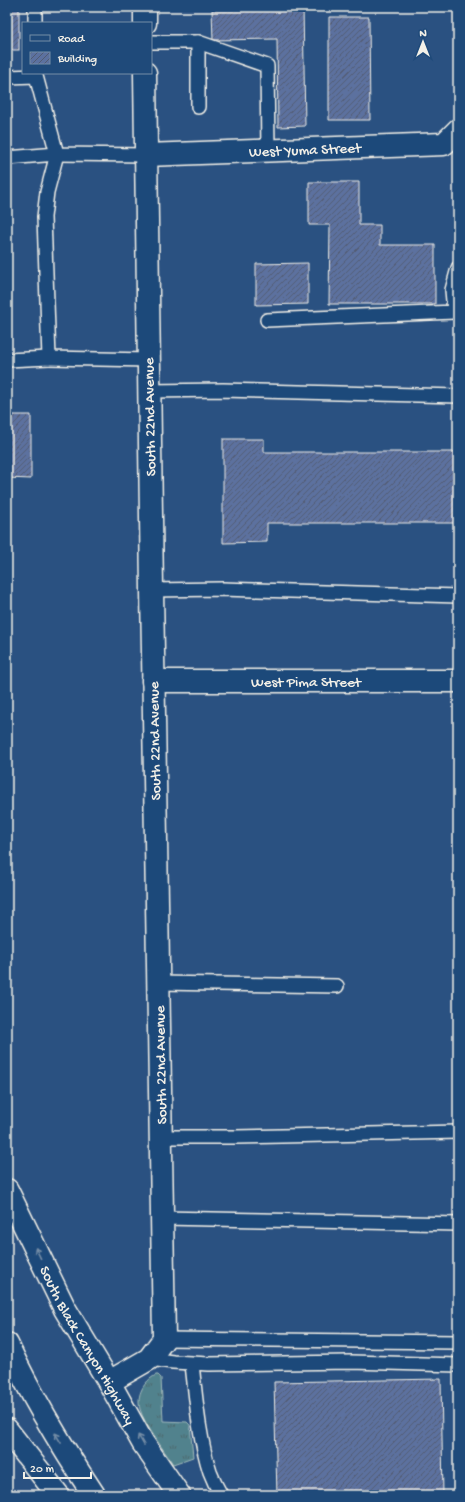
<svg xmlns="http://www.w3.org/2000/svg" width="465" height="1502" viewBox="0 0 465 1502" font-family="'Gochi Hand',sans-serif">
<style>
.grass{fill:url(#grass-tufts);stroke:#a2baba}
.building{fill:url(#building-hatch);stroke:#f4f1e8}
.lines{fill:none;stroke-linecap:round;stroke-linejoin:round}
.lane-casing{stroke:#f4f1e8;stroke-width:16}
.street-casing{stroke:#f4f1e8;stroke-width:25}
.secondary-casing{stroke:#f4f1e8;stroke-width:25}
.highway-casing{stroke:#f4f1e8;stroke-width:25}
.lane{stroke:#1f4a7a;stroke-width:13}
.street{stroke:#1f4a7a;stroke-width:22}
.secondary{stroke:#1f4a7a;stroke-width:22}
.highway{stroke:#1f4a7a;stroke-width:22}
.oneway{stroke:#748da6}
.labels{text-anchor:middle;stroke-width:4;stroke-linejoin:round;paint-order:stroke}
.street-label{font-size:15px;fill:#f4f1e8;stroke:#1f4a7a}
</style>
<defs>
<pattern id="grass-tufts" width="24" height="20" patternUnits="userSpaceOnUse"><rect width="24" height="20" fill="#51828d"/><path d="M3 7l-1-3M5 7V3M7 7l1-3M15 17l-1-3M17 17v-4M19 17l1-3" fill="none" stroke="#4d686d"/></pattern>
<pattern id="building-hatch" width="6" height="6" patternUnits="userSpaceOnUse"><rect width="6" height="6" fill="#5c719f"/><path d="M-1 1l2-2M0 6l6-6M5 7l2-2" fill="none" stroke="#525c72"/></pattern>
</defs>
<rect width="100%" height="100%" fill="#2a5181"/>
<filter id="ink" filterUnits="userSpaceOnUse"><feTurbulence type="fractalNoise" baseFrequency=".025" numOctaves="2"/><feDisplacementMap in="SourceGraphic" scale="8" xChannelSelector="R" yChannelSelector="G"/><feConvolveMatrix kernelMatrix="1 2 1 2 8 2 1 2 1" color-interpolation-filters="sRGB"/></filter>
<g filter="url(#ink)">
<path class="grass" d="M156 1375H158L161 1378 163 1421 187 1422 190 1425 193 1457 173 1464C164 1450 144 1424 140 1409 136 1395 144 1381 156 1375Z"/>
<g class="building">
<rect x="7" y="7" width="12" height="43"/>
<path d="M234 7H303L305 126 278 127 277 39 213 40 212 10H234Z"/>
<path d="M329 17H369L370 120H329Z"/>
<path d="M309 182H359V225H380V245H435V304H329L330 225H309Z"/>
<path d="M308 263V304L256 305V264Z"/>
<path d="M7 415H31V479L7 478Z"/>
<path d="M223 439H264V452H458V523H267V542L223 543Z"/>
<path d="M441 1379 443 1495H277L274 1382Z"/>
</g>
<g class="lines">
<defs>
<g id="lane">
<path d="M35 7V23"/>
<path d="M151 42H198V107"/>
<path d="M198 42 267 66 268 151"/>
<path d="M7 77 36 76 57 154 146 155"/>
<path d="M7 158 57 154 47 192 44 217 49 358 149 360"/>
<path d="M267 320 454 312 452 290 458 268"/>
<path d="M7 360 49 358"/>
<path d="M149 391 223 390 458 396"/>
<path d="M152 590 222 589 458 596"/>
<path d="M159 983 337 986"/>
<path d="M162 1137H236L458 1132"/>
<path d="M163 1218 458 1224"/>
<path d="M164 1339 458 1342"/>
<path d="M149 1359 173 1362 209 1364 351 1362 458 1365"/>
<path d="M192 1364C196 1400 199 1438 210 1472 213 1480 217 1488 221 1495"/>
</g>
<g id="street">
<path d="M145 7V23"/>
<path id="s1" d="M146 155 444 144 458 130"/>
<path id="s2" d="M153 681H458"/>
<path d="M109 1382 149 1359 164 1339 152 590 145 73"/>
</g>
<g id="secondary">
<path id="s3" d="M7 1190 65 1309 109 1382 143 1443 179 1495"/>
</g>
<g id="highway">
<path d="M7 1344C31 1396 62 1447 94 1495"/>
<path d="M7 1430 58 1495"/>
</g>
</defs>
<use href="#lane" class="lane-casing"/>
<use href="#street" class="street-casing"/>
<use href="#secondary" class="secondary-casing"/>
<use href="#highway" class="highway-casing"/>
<use href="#lane" class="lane"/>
<use href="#street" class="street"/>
<use href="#secondary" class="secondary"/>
<use href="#highway" class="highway"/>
</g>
<defs><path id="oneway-shaft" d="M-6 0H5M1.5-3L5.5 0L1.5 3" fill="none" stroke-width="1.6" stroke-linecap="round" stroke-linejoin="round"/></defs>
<g class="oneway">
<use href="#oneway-shaft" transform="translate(38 1253) rotate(-116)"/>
<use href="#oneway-shaft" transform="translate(58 1438) rotate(-121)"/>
<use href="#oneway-shaft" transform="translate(141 1440) rotate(-120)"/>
</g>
</g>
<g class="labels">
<g class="street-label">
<text dy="5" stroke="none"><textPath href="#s1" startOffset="159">West Yuma Street</textPath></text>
<text transform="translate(149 417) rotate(-91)" y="5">South 22nd Avenue</text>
<text dy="5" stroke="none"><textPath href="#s2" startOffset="153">West Pima Street</textPath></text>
<text transform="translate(154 741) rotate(-91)" y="5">South 22nd Avenue</text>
<text transform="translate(160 1065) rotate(-91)" y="5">South 22nd Avenue</text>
<text dy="5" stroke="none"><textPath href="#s3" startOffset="175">South Black Canyon Highway</textPath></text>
</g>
</g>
<rect width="465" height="1502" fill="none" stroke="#1f4a7a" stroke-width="24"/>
<rect x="12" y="12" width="441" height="1478" fill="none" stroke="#f4f1e8" stroke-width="1.5" filter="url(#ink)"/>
<rect x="22" y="22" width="130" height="52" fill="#1f4a7a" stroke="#748da6"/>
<rect x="30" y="35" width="20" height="6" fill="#1f4a7a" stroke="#748da6"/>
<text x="58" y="42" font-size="12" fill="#f4f1e8">Road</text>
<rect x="30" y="52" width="20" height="12" fill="url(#building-hatch)" stroke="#748da6"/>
<text x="58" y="62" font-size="12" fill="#f4f1e8">Building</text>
<g transform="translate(423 42)" stroke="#1f4a7a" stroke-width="3" paint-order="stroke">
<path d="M0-3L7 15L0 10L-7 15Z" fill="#f4f1e8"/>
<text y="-6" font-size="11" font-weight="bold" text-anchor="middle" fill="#f4f1e8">N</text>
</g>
<path d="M24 1472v6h67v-6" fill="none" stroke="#f4f1e8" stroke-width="2"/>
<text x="30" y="1472" font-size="12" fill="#f4f1e8" stroke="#1f4a7a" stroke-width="3" paint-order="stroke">20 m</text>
</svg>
